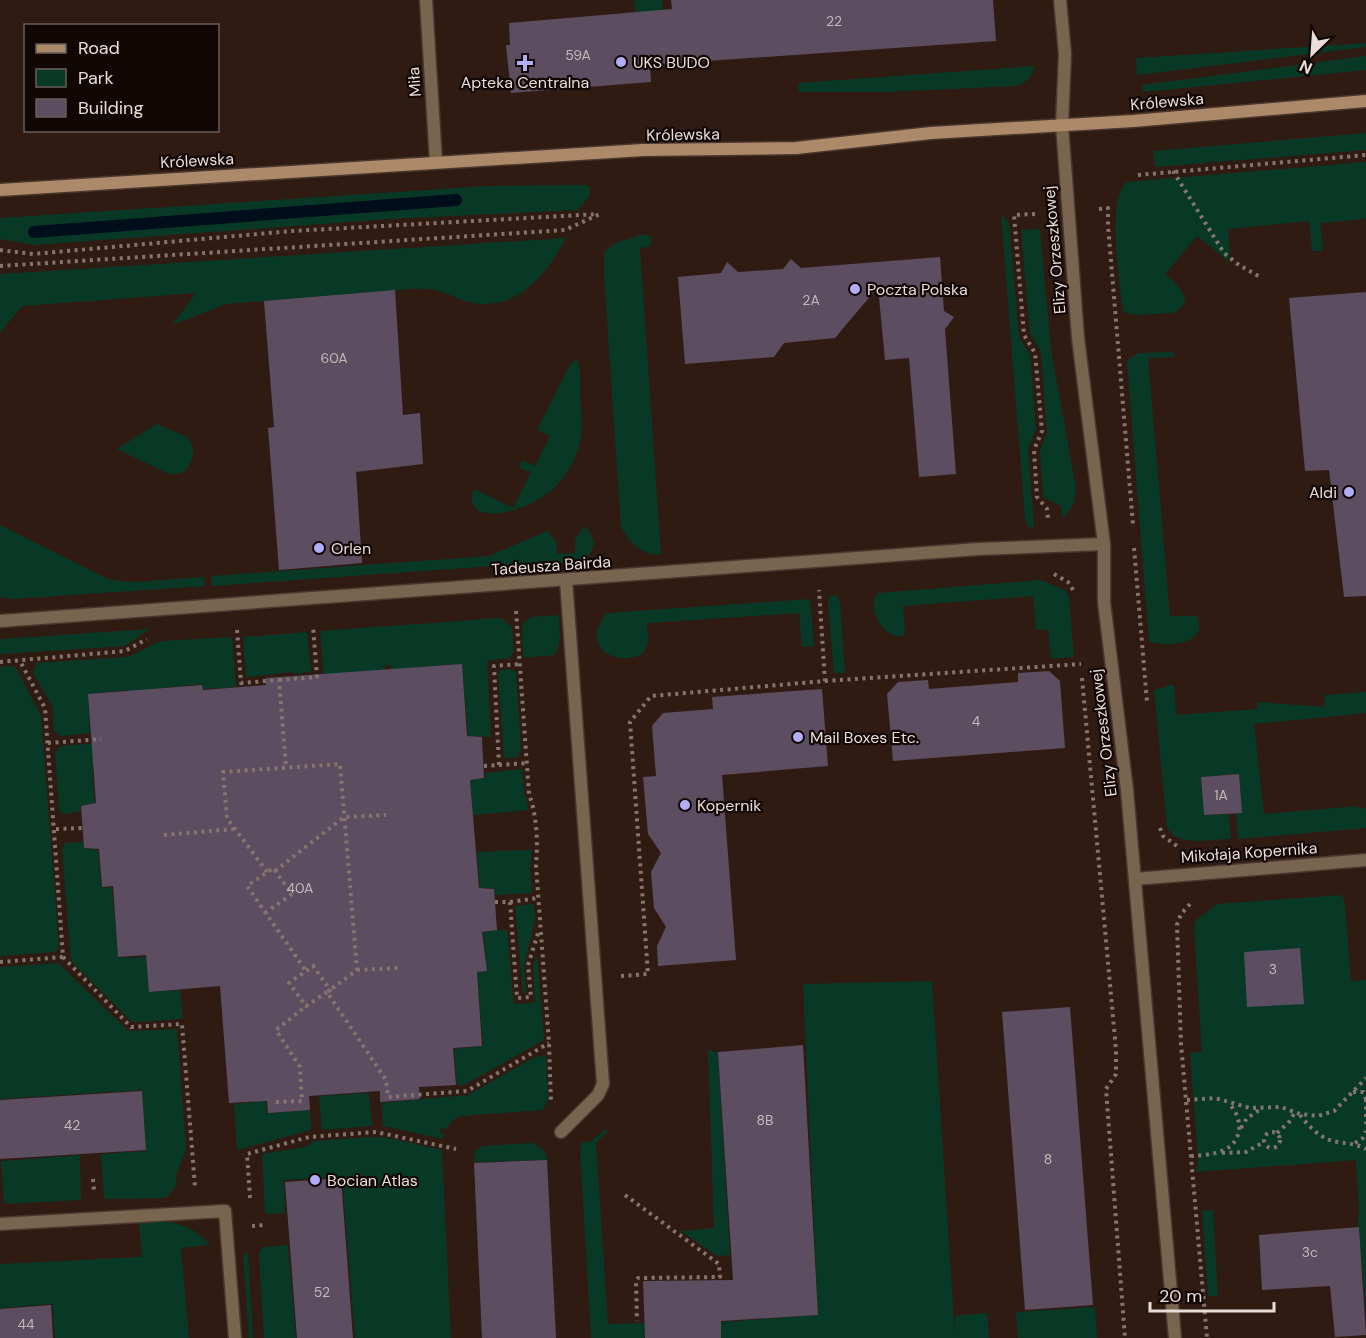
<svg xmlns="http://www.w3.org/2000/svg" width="1366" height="1338" viewBox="0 0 1366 1338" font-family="'DM Sans',sans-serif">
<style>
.green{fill:#083927}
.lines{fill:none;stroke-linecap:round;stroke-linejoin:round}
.stream{stroke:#000d1a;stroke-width:12}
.building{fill:#5c4d61}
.lane-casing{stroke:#4a362e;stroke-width:15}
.street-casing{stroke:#4a362e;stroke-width:15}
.secondary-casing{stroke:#4a362e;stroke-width:15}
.path{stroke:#86756e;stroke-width:4;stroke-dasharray:3 4.5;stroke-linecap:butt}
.lane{stroke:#79644f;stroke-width:12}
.street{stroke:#79644f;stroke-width:12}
.secondary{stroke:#ac8968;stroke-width:12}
.poi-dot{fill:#b3adf9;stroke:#110806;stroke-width:2}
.labels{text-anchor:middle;stroke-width:4.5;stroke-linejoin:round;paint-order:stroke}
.number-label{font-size:14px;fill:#c6b8b9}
.poi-label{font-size:16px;fill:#eadcd6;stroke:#110806;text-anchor:start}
.street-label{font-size:16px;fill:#eadcd6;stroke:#110806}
</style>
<rect width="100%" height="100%" fill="#301b13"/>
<g class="green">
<path d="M634 0H662L667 63 635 12Z"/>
<path d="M1366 43V47L1137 75 1136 58Z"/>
<path d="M1366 56V70L1143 92 1142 85Z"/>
<path d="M1035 66C1032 77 1026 83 1016 86L884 92H799L798 83Z"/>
<path d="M1366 133V150L1155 167 1153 151Z"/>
<path d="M1366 162V219L1320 223 1323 248 1321 251H1312L1309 221 1228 229 1230 257 1227 260 1197 236 1165 274C1177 285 1199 302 1172 313L1137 315 1123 312C1120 282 1106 203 1126 182Z"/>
<path d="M587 185 590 189 589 197 577 210 389 219 34 245 0 239V218L488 186Z"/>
<path d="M1001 214 1009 223 1019 337 1030 355 1036 429 1028 449 1034 527H1028L1025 518Z"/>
<path d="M1040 229 1051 350 1076 488 1074 503 1063 519 1061 506 1043 497 1040 450 1047 433 1041 352 1030 333 1021 230Z"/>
<path d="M641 235 652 236 651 246 640 248 661 555C640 554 631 544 621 527L604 276V252L615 243Z"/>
<path d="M566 238C547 274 519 310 473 303 461 301 450 294 438 291 429 288 419 289 410 289L226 304 172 325 196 293 22 306 0 333V274Z"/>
<path d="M1172 352 1175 354 1173 357 1148 358 1170 616H1197C1209 645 1167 647 1149 642L1127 360 1139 353Z"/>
<path d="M577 359C581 370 580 383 580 395 581 409 583 423 581 437 575 471 551 499 517 509 505 513 489 516 477 510L471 501 474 489 513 508 531 473 519 467 522 460 535 466 550 436 537 430 570 364Z"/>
<path d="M157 424 187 437C197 450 194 460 184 472L171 475 117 449Z"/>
<path d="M0 525 110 580 135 582 204 577 205 586 12 599 0 597Z"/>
<path d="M585 526C598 542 596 548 582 562L507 565 212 586 211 576 489 556 547 531 556 541 557 554 575 553V539Z"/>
<path d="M1041 580 1065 590 1069 597 1074 657 1051 659 1048 629 1036 630 1033 596 903 606 905 633 903 636C884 640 865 608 878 593Z"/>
<path d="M836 595 840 603 845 673H834L828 604 830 596Z"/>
<path d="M810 599 814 646 802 647 799 613 647 623C647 631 650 642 645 650 636 667 574 659 606 613Z"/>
<path d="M559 615C559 629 563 644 554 655L523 658 522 624 531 617Z"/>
<path d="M501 618 512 627 514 652 509 658 487 661 491 737 468 736 462 664 420 667 391 674 390 665H385V670L324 680 320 631Z"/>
<path d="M150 629 125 646 0 654V639Z"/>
<path d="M307 632 311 672 293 674V672L246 677 243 637Z"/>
<path d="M232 637 236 687 203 689 202 684 160 688V692L129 694 128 690 88 694 90 733 60 736 54 731 53 707 33 673 36 663 128 657 160 641Z"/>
<path d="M12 666 16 668 41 716 59 947 55 952 0 956V667Z"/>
<path d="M511 669 516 672 521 749 518 757 504 758 498 675 500 670Z"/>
<path d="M1174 684 1176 715 1257 709V702L1324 707 1325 695 1366 692V713L1254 724 1264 814 1358 806V809L1366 808V828L1238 839 1236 813 1238 774 1201 777 1204 815 1229 814 1231 839C1212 839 1176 848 1167 827L1154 690Z"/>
<path d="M101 743 102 766 92 767 95 803 80 806 81 811 64 814 59 810 55 752 61 746Z"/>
<path d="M522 769 524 790 529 810 473 815 470 780 485 778V773Z"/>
<path d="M83 842 84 848 98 850 101 888 112 887 118 958 146 957 149 992 180 990 183 1019 132 1022 71 961 62 848 66 843Z"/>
<path d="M532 850 530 870 532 893 495 895 494 888H480L477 852Z"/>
<path d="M1341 895 1344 899 1345 905 1351 981 1366 980V1310L1358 1222 1359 1211 1356 1160 1196 1172 1198 1160 1190 1053 1202 1052 1194 928 1196 920 1217 904Z"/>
<path d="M534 904 535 921 524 965 526 992 523 994 515 906Z"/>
<path d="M491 930H507L514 1004 535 1003 533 966 537 954 544 1040 464 1085H457L454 1049 483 1046 477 972 487 971 483 932H491Z"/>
<path d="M58 963 128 1031 177 1029 186 1149 177 1173 176 1186 166 1198 104 1199 101 1154 146 1151 142 1090 0 1099V967Z"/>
<path d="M932 981 955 1337V1316L987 1313 989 1338H721V1322L818 1315 803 984Z"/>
<path d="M708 1050H712L713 1052H718L730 1255 717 1256 681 1231 714 1228Z"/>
<path d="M546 1056 548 1099 543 1110 460 1116 452 1121 446 1129 441 1128 439 1132 445 1134 443 1139 383 1126 381 1103 468 1095 535 1057Z"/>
<path d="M369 1093 372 1126 322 1130 319 1096Z"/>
<path d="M266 1101 267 1113 310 1110 311 1130 237 1150 234 1104Z"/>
<path d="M606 1129 608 1131 596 1143 608 1324 644 1323V1338H591L580 1149 582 1142H590Z"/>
<path d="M371 1137 390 1138 442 1150 451 1338H355L342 1177 284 1180 285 1213 265 1214 262 1154 305 1147 314 1141Z"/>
<path d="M533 1143 545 1151 547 1160 474 1162 475 1152 482 1146Z"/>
<path d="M80 1155 81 1200 4 1204 1 1161Z"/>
<path d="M1213 1210 1218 1296H1208L1202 1211Z"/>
<path d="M156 1220C178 1222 196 1228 210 1245L181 1248 189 1338H55L52 1304 0 1308V1264L142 1257 139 1222Z"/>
<path d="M288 1245 296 1338H264L259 1254 262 1247Z"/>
<path d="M243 1253H248L253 1338H249Z"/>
<path d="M1095 1307 1097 1338H1018L1016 1312Z"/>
</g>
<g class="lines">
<path class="stream" d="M34 232 456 200"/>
</g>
<g class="building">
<path d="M671 0H993L996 41 650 65 651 82 511 93 506 45H510L509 23 672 9Z"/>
<path d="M940 257 944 311 954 317 945 329 956 474 919 477 909 358 885 360 878 287 835 338 784 343 774 357 685 364 678 277 721 273 727 262 738 272 783 269 791 259 801 268Z"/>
<path d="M395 290 403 415 420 413 423 464 356 472 362 563 279 570 268 428 274 427 264 301Z"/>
<path d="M1366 292V596L1344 597 1329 470 1305 471 1289 298Z"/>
<path d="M462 664 467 736 482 737 484 778 470 780 479 888 494 889 497 930 482 932 487 971 477 972 482 1046 453 1048 456 1085 419 1087 420 1099 380 1102V1091L309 1096 310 1110 268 1113 267 1101 229 1103 220 986 149 992 146 955 118 957 113 886 102 887 99 849 84 848 81 806 96 803 88 694 202 685 203 690 266 685V678Z"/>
<path d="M1049 671 1060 681 1065 748 893 761 887 694 898 682 928 680 929 689 1018 682V673Z"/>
<path d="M822 689 828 766 722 775 736 960 658 966 657 946 666 927 654 908 651 872 661 853 648 834 643 777 656 776 652 726 663 713 713 709 712 697Z"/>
<path d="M1239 774 1242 813 1204 815 1201 777Z"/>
<path d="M1300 948 1304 1004 1247 1007 1244 952Z"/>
<path d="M1070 1007 1093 1305 1025 1310 1002 1012Z"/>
<path d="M803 1045 818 1315 721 1321V1338H645L643 1281 733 1280 718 1052Z"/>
<path d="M142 1091 146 1150 0 1159V1100Z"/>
<path d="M547 1160 556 1338H482L474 1163Z"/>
<path d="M341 1178 353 1338H297L285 1182Z"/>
<path d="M1359 1227 1366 1335 1335 1337 1330 1286 1262 1290 1259 1235Z"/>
<path d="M51 1305 53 1338H0V1309Z"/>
</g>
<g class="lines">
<defs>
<path id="lane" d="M561 1132 598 1095 603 1084 566 580"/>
<g id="street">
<path d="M426 0 436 162"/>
<path d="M1060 0 1065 54 1062 125 1078 338 1104 544V602L1127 790 1175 1338"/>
<path d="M0 621 978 549 1104 544"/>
<path d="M1135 879 1366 860"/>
<path d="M0 1224 225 1211 235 1338"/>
</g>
<path id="secondary" d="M0 190 643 150 796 148 931 133 1133 121 1366 101"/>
</defs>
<use href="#lane" class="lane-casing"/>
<use href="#street" class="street-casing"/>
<use href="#secondary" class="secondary-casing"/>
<g class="path">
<path d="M1173 171 1224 253 1239 265 1260 277"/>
<path d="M1138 175 1366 155"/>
<path d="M1099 209 1108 208V225L1133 525"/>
<path d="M1035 214 1014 215 1024 335 1035 353 1042 431 1034 450 1037 497 1047 509 1048 519"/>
<path d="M0 250 33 254 292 231 598 214"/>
<path d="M0 266 565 230 600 214"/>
<path d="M1134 548 1147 702"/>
<path d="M1054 574 1068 582 1075 593"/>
<path d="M516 611 529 794C537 816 538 841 536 865L549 1043 551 1102"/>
<path d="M237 630 241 683 279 680 286 767"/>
<path d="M0 662 125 651 147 639"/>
<path d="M1082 678 1116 1050V1074L1106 1089 1125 1338"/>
<path d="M279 680 317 677 313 626"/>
<path d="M825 681 1081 664"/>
<path d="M48 743 101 739"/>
<path d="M499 765 494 666 520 664"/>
<path d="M484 766 527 763"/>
<path d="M1160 828 1163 836 1177 846"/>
<path d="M56 829 82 828"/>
<path d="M164 835 235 829"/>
<path d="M275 871 344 817 386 815"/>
<path d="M267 872 227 818 223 772 340 764 357 970 330 990"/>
<path d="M495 902H510L517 998 531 997 528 965 539 930"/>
<path d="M510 902 538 898"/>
<path d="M1190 904 1181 914 1177 925 1181 1044 1207 1338"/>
<path d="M265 913 292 894 273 868 247 886 306 971"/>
<path d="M63 957 131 1027 182 1024 195 1187"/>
<path d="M0 962 63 957 45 708 20 661"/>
<path d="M357 970 398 968"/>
<path d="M621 976 648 974 630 722 651 696 825 681 819 590"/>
<path d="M327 992 306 1006 289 983 313 966 330 990 327 992 386 1080 388 1097 467 1091 549 1043"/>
<path d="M1353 1092H1363L1366 1099"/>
<path d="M1366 1099V1124"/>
<path d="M1187 1100 1215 1098 1250 1108 1281 1107 1300 1114 1318 1116 1334 1111 1366 1078"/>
<path d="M276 1102 302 1101 300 1067 276 1030 306 1006"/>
<path d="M1300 1115C1310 1128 1322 1140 1338 1142 1349 1144 1357 1144 1366 1149"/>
<path d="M1241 1128 1247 1118 1261 1109"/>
<circle cx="1272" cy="1140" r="8"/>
<path d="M1277 1133 1289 1122 1295 1112"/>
<path d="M1355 1143 1363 1138 1366 1131"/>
<path d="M1222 1153 1246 1152 1264 1142"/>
<path d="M1191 1156C1201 1155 1214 1155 1224 1150 1244 1141 1243 1116 1228 1103"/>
<path d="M93 1179 94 1191"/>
<path d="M625 1195 719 1264 720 1277 638 1278 636 1281 637 1321"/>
<path d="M250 1198 247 1154 309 1137 376 1132 456 1149"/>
<path d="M252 1226 264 1225"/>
</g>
<use href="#lane" class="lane"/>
<use href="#street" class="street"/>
<use href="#secondary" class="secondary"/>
</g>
<g class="poi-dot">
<circle cx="621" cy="62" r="6"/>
<path d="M522 54h6v6h6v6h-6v6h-6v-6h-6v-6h6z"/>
<circle cx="855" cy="289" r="6"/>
<circle cx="1349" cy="492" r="6"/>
<circle cx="319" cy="548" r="6"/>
<circle cx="798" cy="737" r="6"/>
<circle cx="685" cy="805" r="6"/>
<circle cx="315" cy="1180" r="6"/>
</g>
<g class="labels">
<g class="number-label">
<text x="834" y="26">22</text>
<text x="578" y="60">59A</text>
<text x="811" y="305">2A</text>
<text x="334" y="363">60A</text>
<text x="976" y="726">4</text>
<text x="1221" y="800">1A</text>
<text x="300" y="893">40A</text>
<text x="1273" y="974">3</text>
<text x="765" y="1125">8B</text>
<text x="72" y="1130">42</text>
<text x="1048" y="1164">8</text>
<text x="1310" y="1257">3c</text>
<text x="322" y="1297">52</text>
<text x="26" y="1329">44</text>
</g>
<g class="poi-label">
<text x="633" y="68">UKS BUDO</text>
<text x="525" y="88" text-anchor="middle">Apteka Centralna</text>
<text x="867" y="295">Poczta Polska</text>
<text x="1337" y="498" text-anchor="end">Aldi</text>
<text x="331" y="554">Orlen</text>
<text x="810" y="743">Mail Boxes Etc.</text>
<text x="697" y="811">Kopernik</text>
<text x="327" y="1186">Bocian Atlas</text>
</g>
<g class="street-label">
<text transform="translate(414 82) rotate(-94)" y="6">Miła</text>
<text transform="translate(1167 101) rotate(-5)" y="6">Królewska</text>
<text transform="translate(683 134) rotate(-1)" y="6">Królewska</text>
<text transform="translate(197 160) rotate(-3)" y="6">Królewska</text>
<text transform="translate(1054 250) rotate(-95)" y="6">Elizy Orzeszkowej</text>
<text transform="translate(551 565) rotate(-4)" y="6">Tadeusza Bairda</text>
<text transform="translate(1103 733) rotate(-97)" y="6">Elizy Orzeszkowej</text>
<text transform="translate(1249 852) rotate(-4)" y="6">Mikołaja Kopernika</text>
</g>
</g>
<rect x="24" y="24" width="195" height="108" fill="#110806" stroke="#685d59" stroke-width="1.5"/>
<rect x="36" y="44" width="30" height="9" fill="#ac8968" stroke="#685d59" stroke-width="1.5"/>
<text x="78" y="54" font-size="18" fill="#eadcd6">Road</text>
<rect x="36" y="69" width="30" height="18" fill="#083927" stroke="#685d59" stroke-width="1.5"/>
<text x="78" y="84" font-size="18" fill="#eadcd6">Park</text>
<rect x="36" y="99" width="30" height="18" fill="#5c4d61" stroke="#685d59" stroke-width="1.5"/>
<text x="78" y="114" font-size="18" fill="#eadcd6">Building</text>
<g transform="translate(1312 54) rotate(205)" stroke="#110806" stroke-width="4.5" paint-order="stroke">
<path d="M0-4.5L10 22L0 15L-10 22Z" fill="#eadcd6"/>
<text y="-9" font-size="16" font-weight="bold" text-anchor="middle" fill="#eadcd6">N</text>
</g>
<path d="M1150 1302v9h124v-9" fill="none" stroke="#eadcd6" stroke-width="3"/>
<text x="1159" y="1302" font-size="18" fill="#eadcd6" stroke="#110806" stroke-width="4.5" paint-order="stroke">20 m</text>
</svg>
